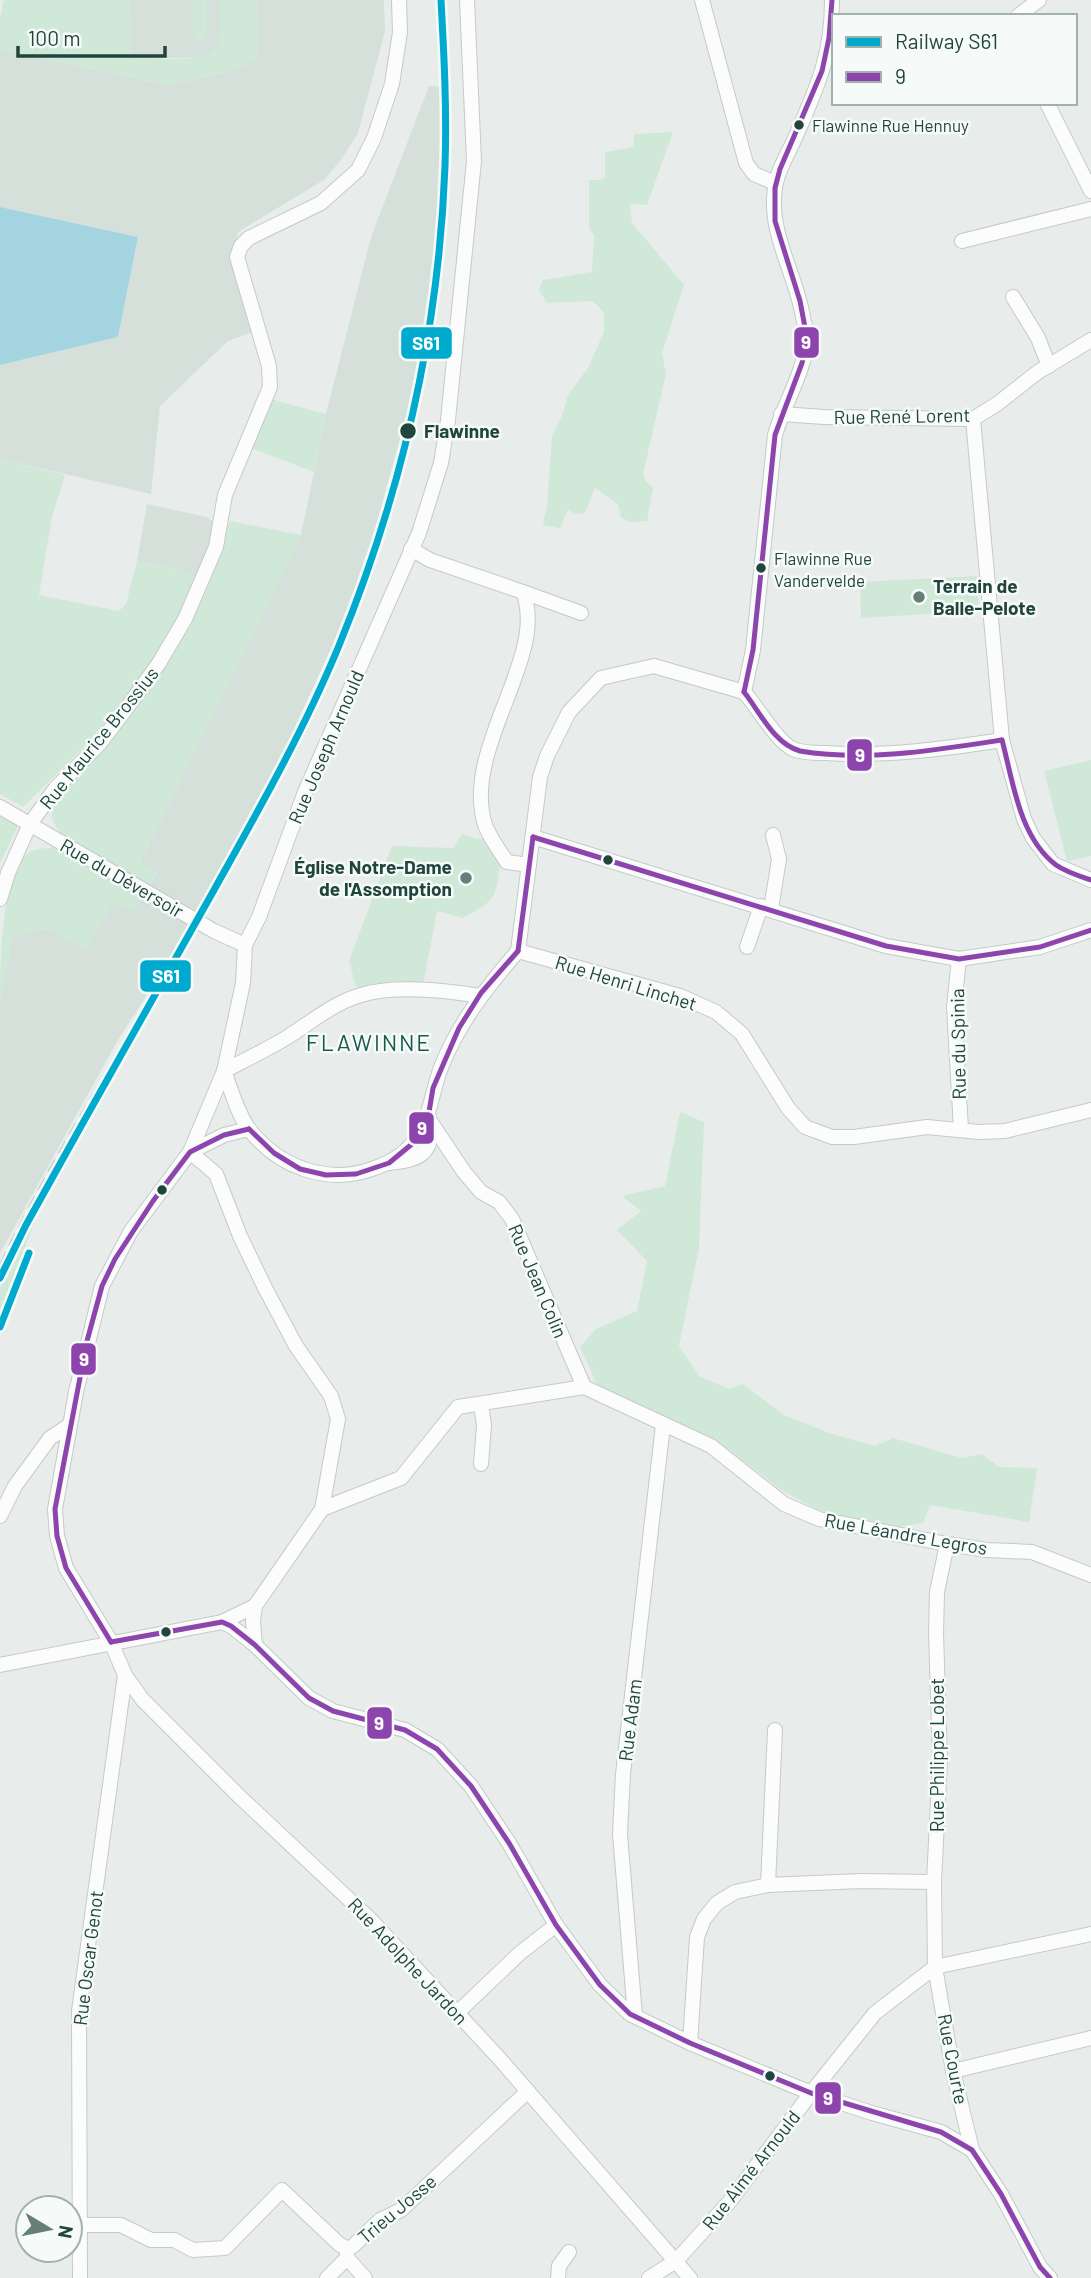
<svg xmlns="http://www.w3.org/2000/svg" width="1091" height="2278" viewBox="0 0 1091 2278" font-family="Barlow,sans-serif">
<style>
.built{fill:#d5e0db}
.green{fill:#d0e8d8}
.water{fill:#a4d4df}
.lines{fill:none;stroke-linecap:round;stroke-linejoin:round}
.minor-casing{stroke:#c4cac8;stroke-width:16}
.minor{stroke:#fcfcfc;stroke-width:14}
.rail{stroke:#c9cdcc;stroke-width:2.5;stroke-dasharray:14 7;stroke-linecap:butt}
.bus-1-casing{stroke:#f6fbf9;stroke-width:10}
.bus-1{stroke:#8e44ad;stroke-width:5}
.rail-1-casing{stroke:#f6fbf9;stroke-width:12}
.rail-1{stroke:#00a9ce;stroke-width:7}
.bus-dot{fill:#21443c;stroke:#f6fbf9;stroke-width:2.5}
.poi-dot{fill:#677f79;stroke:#f6fbf9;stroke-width:2.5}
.labels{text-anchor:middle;stroke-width:5;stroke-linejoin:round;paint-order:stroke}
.bus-label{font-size:17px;fill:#21443c;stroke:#f6fbf9;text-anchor:start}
.street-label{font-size:19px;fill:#21443c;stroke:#f6fbf9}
.stop-label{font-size:19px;font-weight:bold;fill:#21443c;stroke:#f6fbf9;text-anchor:start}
.poi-label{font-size:19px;font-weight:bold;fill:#21443c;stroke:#f6fbf9;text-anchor:start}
.quarter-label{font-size:23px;letter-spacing:2px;fill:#1a5a4d;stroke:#f6fbf9}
.line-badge{stroke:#f6fbf9;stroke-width:2.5}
.badge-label{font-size:19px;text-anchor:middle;font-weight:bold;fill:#fff}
</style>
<rect width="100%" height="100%" fill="#e8edeb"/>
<g class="built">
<path d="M130 0H384L385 31 358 133 341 160 324 180 238 232 232 261 255 331 228 341 160 406 151 494 0 459V365L118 337 138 237 0 207V50L168 85 236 70 216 57 131 59Z"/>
<path d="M429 86 443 87 440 192 434 261 410 402 375 529 355 587 333 644 282 755 166 966 119 1038 0 1253V1004L12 937 49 928 113 902 134 911 157 873 140 862 301 535 326 414 371 237Z"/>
<path d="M147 504 207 517 214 523V532L197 578 178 569 137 561Z"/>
</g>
<g class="green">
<path d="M4 0H130L131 59C149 58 203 63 214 50 224 38 220 14 220 0H257L259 57 236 70 168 85 0 50V18Z"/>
<path d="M191 0H207V34L203 40 197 41 192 34Z"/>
<path d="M673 132 647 205 630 204 632 223 684 285 662 353 666 374 643 474 645 480 653 488 647 521 629 522 621 517 618 504 595 488 585 513 575 514 568 509 560 528 543 525 547 505 552 437 563 413 568 395 588 368 604 332V312L593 301 547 303 539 290 543 280 592 272 594 235 589 228V180H601V178L605 177V152L634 147V134Z"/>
<path d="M270 399 326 414 314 472 251 448Z"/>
<path d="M0 459 65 475 52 517 39 595 119 611 126 604 137 561 178 569 197 578C187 599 178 621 166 641 129 704 75 756 23 807L0 794Z"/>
<path d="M230 521 301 535 140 862 157 872 148 887 62 838 51 817 58 794 146 696 190 624 207 590Z"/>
<path d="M977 576 979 611 861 618 860 582Z"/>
<path d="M1091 760V856L1067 861 1044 771Z"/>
<path d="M0 816 18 826 0 863Z"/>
<path d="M462 834 478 839 485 837 501 861C494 900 499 898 463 918L437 911 422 991 356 987 349 961 392 846 454 848Z"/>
<path d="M57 847 143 897 134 912 113 903 85 951 49 928 13 937 0 1004C0 969 0 871 30 852 36 848 49 848 57 847Z"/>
<path d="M680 1112 704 1122 699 1248 679 1346 700 1377 730 1389 742 1384 786 1416 832 1434 875 1446 893 1438 962 1458 982 1454 999 1467 1037 1468 1029 1522 930 1505 923 1523 888 1529 816 1509 781 1490 715 1439 597 1385 580 1347 596 1329 637 1311 647 1261 617 1230 641 1211 622 1196 665 1186Z"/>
<path d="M39 1211 0 1311V1289Z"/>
</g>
<path class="water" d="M0 207 138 237 118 337 0 365Z"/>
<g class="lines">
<defs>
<g id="minor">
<path d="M467 0 474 161 448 420 441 463 419 533 305 792 259 917 245 945 243 983 224 1071 190 1152 131 1231 102 1286 76 1392 55 1509 57 1536 66 1568 111 1642 125 1675 142 1699 241 1798 370 1919 498 2057 690 2278"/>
<path d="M702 0 746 163 754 174 775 183"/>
<path d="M1018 16 1039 0"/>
<path d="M1047 103 1091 191"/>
<path d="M962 241 1091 209"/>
<path d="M1013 297 1038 338 1049 366"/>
<path d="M781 414 824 417 973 419 997 404 1038 372 1091 340"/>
<path d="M973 419 1002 740 1024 819 1033 838 1053 864 1091 880"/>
<path d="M411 549 430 560 523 592C549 657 461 748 485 825 490 838 499 850 507 862L529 865"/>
<path d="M523 592 581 613"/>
<path d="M744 692 753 650 775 435C784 403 805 372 807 338 807 332 804 324 803 317 796 274 768 233 775 188 777 171 788 154 795 138 817 88 832 56 832 0"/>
<path d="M744 692C757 706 777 742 793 749 802 753 815 753 825 753 883 757 944 749 1002 740"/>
<path d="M0 807 214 931 245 945"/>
<path d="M533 837 886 946 959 959 1040 947 1091 930"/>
<path d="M0 899 8 873 30 824 55 789 100 743 126 709 159 663 185 619 216 547 225 495 270 387 269 366 237 257 241 246 249 238 321 203 358 170 374 138 392 84 400 32 399 0"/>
<path d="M771 909 779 859 773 835"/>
<path d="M747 947 761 906"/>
<path d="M518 951 680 996 716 1012 742 1034 788 1108 805 1127 832 1137H854L927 1127 979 1132 1005 1131 1091 1110"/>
<path d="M518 951 540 777 547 756 569 712 601 678 654 666 744 692"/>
<path d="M959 959 954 1007 961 1129"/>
<path d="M224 1071C231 1089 237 1113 249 1129 278 1167 327 1185 372 1169 387 1164 402 1156 412 1144 431 1122 431 1091 442 1065 460 1021 487 987 518 951"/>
<path d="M224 1071C245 1060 266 1050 286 1038 310 1023 333 1003 361 995 394 985 445 990 479 996"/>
<path d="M428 1118 464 1172 481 1192 499 1202 512 1219 584 1387"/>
<path d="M190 1152 216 1174 240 1236 265 1288 296 1346 331 1396 338 1419 322 1509 255 1606 253 1621 255 1645"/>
<path d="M190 1152 224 1135 249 1129"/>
<path d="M389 1163C416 1160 435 1156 429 1123"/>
<path d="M584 1387 711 1446 784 1504 819 1519 947 1544 987 1550 1032 1552 1091 1575"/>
<path d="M481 1405 484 1425 481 1464"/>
<path d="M322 1509 401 1478 458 1407 584 1387"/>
<path d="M0 1516 15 1486 50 1438 70 1425"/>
<path d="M947 1544 937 1592 936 1633 940 1760 934 1882 935 1967 953 2071 972 2150"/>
<path d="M222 1622 231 1626 255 1645 309 1698 333 1711 405 1730 437 1749 471 1786 509 1843 556 1925 600 1985 630 2014 690 2043 811 2093 872 2113 941 2132 972 2150 1001 2194 1040 2267 1050 2278"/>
<path d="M0 1665 222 1622 255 1606"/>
<path d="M768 1885 775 1730"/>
<path d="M457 2013 520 1953 556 1925"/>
<path d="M635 2016 620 1834 623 1774 663 1425"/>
<path d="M690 2043 697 1937 704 1919 717 1903 735 1892 768 1885 861 1881 934 1882"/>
<path d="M953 2071 1091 2038"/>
<path d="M78 2225H121L151 2240H174L193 2250 225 2248 282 2190 339 2244 347 2249 353 2246 380 2220 401 2210 528 2091"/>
<path d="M347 2249V2258L365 2278"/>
<path d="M80 2278 79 2011 125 1675"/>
<path d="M327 2278 347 2258"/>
<path d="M558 2278 559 2266 569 2252"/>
<path d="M649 2278 676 2261 730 2201 811 2093 875 2013 935 1967 1091 1934"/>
</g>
</defs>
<use href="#minor" class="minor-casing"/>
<use href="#minor" class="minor"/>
<path class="rail" d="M0 1265C50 1161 112 1064 171 965"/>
<defs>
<g id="bus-1">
<path d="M744 692 753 650 775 435 802 363 807 338 800 301 775 221V188L780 169 822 71 829 38 832 0"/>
<path d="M744 692C760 712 774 744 800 751 866 762 937 750 1002 740"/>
<path d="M1002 740C1013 781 1019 837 1056 865 1066 872 1079 876 1091 880"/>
<path d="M533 837 886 946 959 959 1040 947 1091 930"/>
<path d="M518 951 533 837"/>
<path d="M249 1129 274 1153 300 1169 326 1175 356 1174 389 1163 412 1144 428 1118 433 1088 459 1028 481 993 518 951"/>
<path d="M111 1642 222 1622 231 1626 255 1645 309 1698 333 1711 405 1730 437 1749 471 1786 509 1843 556 1925 600 1985 630 2014 690 2043 811 2093 941 2132 972 2150 1001 2194 1040 2267 1050 2278"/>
<path d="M111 1642 66 1568 57 1536 55 1509 87 1341 102 1286 115 1259 153 1201 190 1152 224 1135 249 1129"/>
</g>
</defs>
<use href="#bus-1" class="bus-1-casing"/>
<use href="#bus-1" class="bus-1"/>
<defs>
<g id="rail-1">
<path d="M0 1278 26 1225C88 1113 151 1002 214 890 258 811 303 732 338 648 401 495 439 331 445 166 447 110 444 55 441 0"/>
<path d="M0 1327 29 1253"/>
</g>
</defs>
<use href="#rail-1" class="rail-1-casing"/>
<use href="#rail-1" class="rail-1"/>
</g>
<g class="bus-dot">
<circle cx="799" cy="125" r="6"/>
<circle cx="408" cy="431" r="9"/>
<circle cx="761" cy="568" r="6"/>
<circle cx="608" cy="860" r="6"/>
<circle cx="162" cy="1190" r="6"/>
<circle cx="166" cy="1632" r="6"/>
<circle cx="770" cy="2076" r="6"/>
</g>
<g class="poi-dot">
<circle cx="919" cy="597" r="7"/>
<circle cx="466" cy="878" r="7"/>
</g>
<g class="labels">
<g class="bus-label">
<text x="812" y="132">Flawinne Rue Hennuy</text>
<text x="774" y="565">Flawinne Rue<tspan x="774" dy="22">Vandervelde</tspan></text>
</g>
<g class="street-label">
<text transform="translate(902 416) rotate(-1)" y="7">Rue René Lorent</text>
<text transform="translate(99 738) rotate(-51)" y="7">Rue Maurice Brossius</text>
<text transform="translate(326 747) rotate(-67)" y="7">Rue Joseph Arnould</text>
<text transform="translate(122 878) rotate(30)" y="7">Rue du Déversoir</text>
<text transform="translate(626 983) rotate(17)" y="7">Rue Henri Linchet</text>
<text transform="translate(958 1044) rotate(-91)" y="7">Rue du Spinia</text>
<text transform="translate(538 1281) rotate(67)" y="7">Rue Jean Colin</text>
<text transform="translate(906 1534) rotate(10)" y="7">Rue Léandre Legros</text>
<text transform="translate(630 1720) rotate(-83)" y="7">Rue Adam</text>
<text transform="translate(937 1755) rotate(-90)" y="7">Rue Philippe Lobet</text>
<text transform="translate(88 1958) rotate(-83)" y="7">Rue Oscar Genot</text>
<text transform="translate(408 1961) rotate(47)" y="7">Rue Adolphe Jardon</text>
<text transform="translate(953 2059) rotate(79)" y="7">Rue Courte</text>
<text transform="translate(751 2170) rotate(-52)" y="7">Rue Aimé Arnould</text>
<text transform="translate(397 2209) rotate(-40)" y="7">Trieu Josse</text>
</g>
<g class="stop-label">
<text x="424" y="438">Flawinne</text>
</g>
<g class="poi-label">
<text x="933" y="593">Terrain de<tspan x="933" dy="22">Balle-Pelote</tspan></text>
<text x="452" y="874" text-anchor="end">Église Notre-Dame<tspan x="452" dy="22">de l'Assomption</tspan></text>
</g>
<g class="quarter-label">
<text x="369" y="1051">FLAWINNE</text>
</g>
</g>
<g class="line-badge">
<rect x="793" y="326" width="27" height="33" rx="7" fill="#8e44ad"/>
<rect x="400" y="326" width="53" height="34" rx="7" fill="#00a9ce"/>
<rect x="846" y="738" width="27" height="34" rx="7" fill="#8e44ad"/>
<rect x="139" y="959" width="53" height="34" rx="7" fill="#00a9ce"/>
<rect x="408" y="1111" width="27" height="34" rx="7" fill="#8e44ad"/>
<rect x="70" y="1342" width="27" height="34" rx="7" fill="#8e44ad"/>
<rect x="366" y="1706" width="27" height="34" rx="7" fill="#8e44ad"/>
<rect x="814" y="2081" width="28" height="34" rx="7" fill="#8e44ad"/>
</g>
<g class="badge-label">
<text x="806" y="349">9</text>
<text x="426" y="350">S61</text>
<text x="860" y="762">9</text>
<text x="166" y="983">S61</text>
<text x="422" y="1135">9</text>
<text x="84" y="1366">9</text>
<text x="379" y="1730">9</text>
<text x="828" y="2105">9</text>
</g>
<rect x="832" y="14" width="245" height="91" fill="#f6fbf9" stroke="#a1b2ad" stroke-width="2"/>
<rect x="846" y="37" width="35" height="10" fill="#00a9ce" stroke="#a1b2ad" stroke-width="2"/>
<text x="895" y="49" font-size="21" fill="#21443c">Railway S61</text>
<rect x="846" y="72" width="35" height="10" fill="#8e44ad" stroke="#a1b2ad" stroke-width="2"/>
<text x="895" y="84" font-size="21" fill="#21443c">9</text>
<g transform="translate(49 2229) rotate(100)"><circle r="33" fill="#f6fbf9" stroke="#a1b2ad" stroke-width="2"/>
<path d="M0-5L12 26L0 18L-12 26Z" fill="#677f79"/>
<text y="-10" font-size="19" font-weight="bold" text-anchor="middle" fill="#21443c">N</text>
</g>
<path d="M18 46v10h147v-10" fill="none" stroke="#21443c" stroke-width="3.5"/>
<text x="28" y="46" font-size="21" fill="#21443c" stroke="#f6fbf9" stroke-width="5" paint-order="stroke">100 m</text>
</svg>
